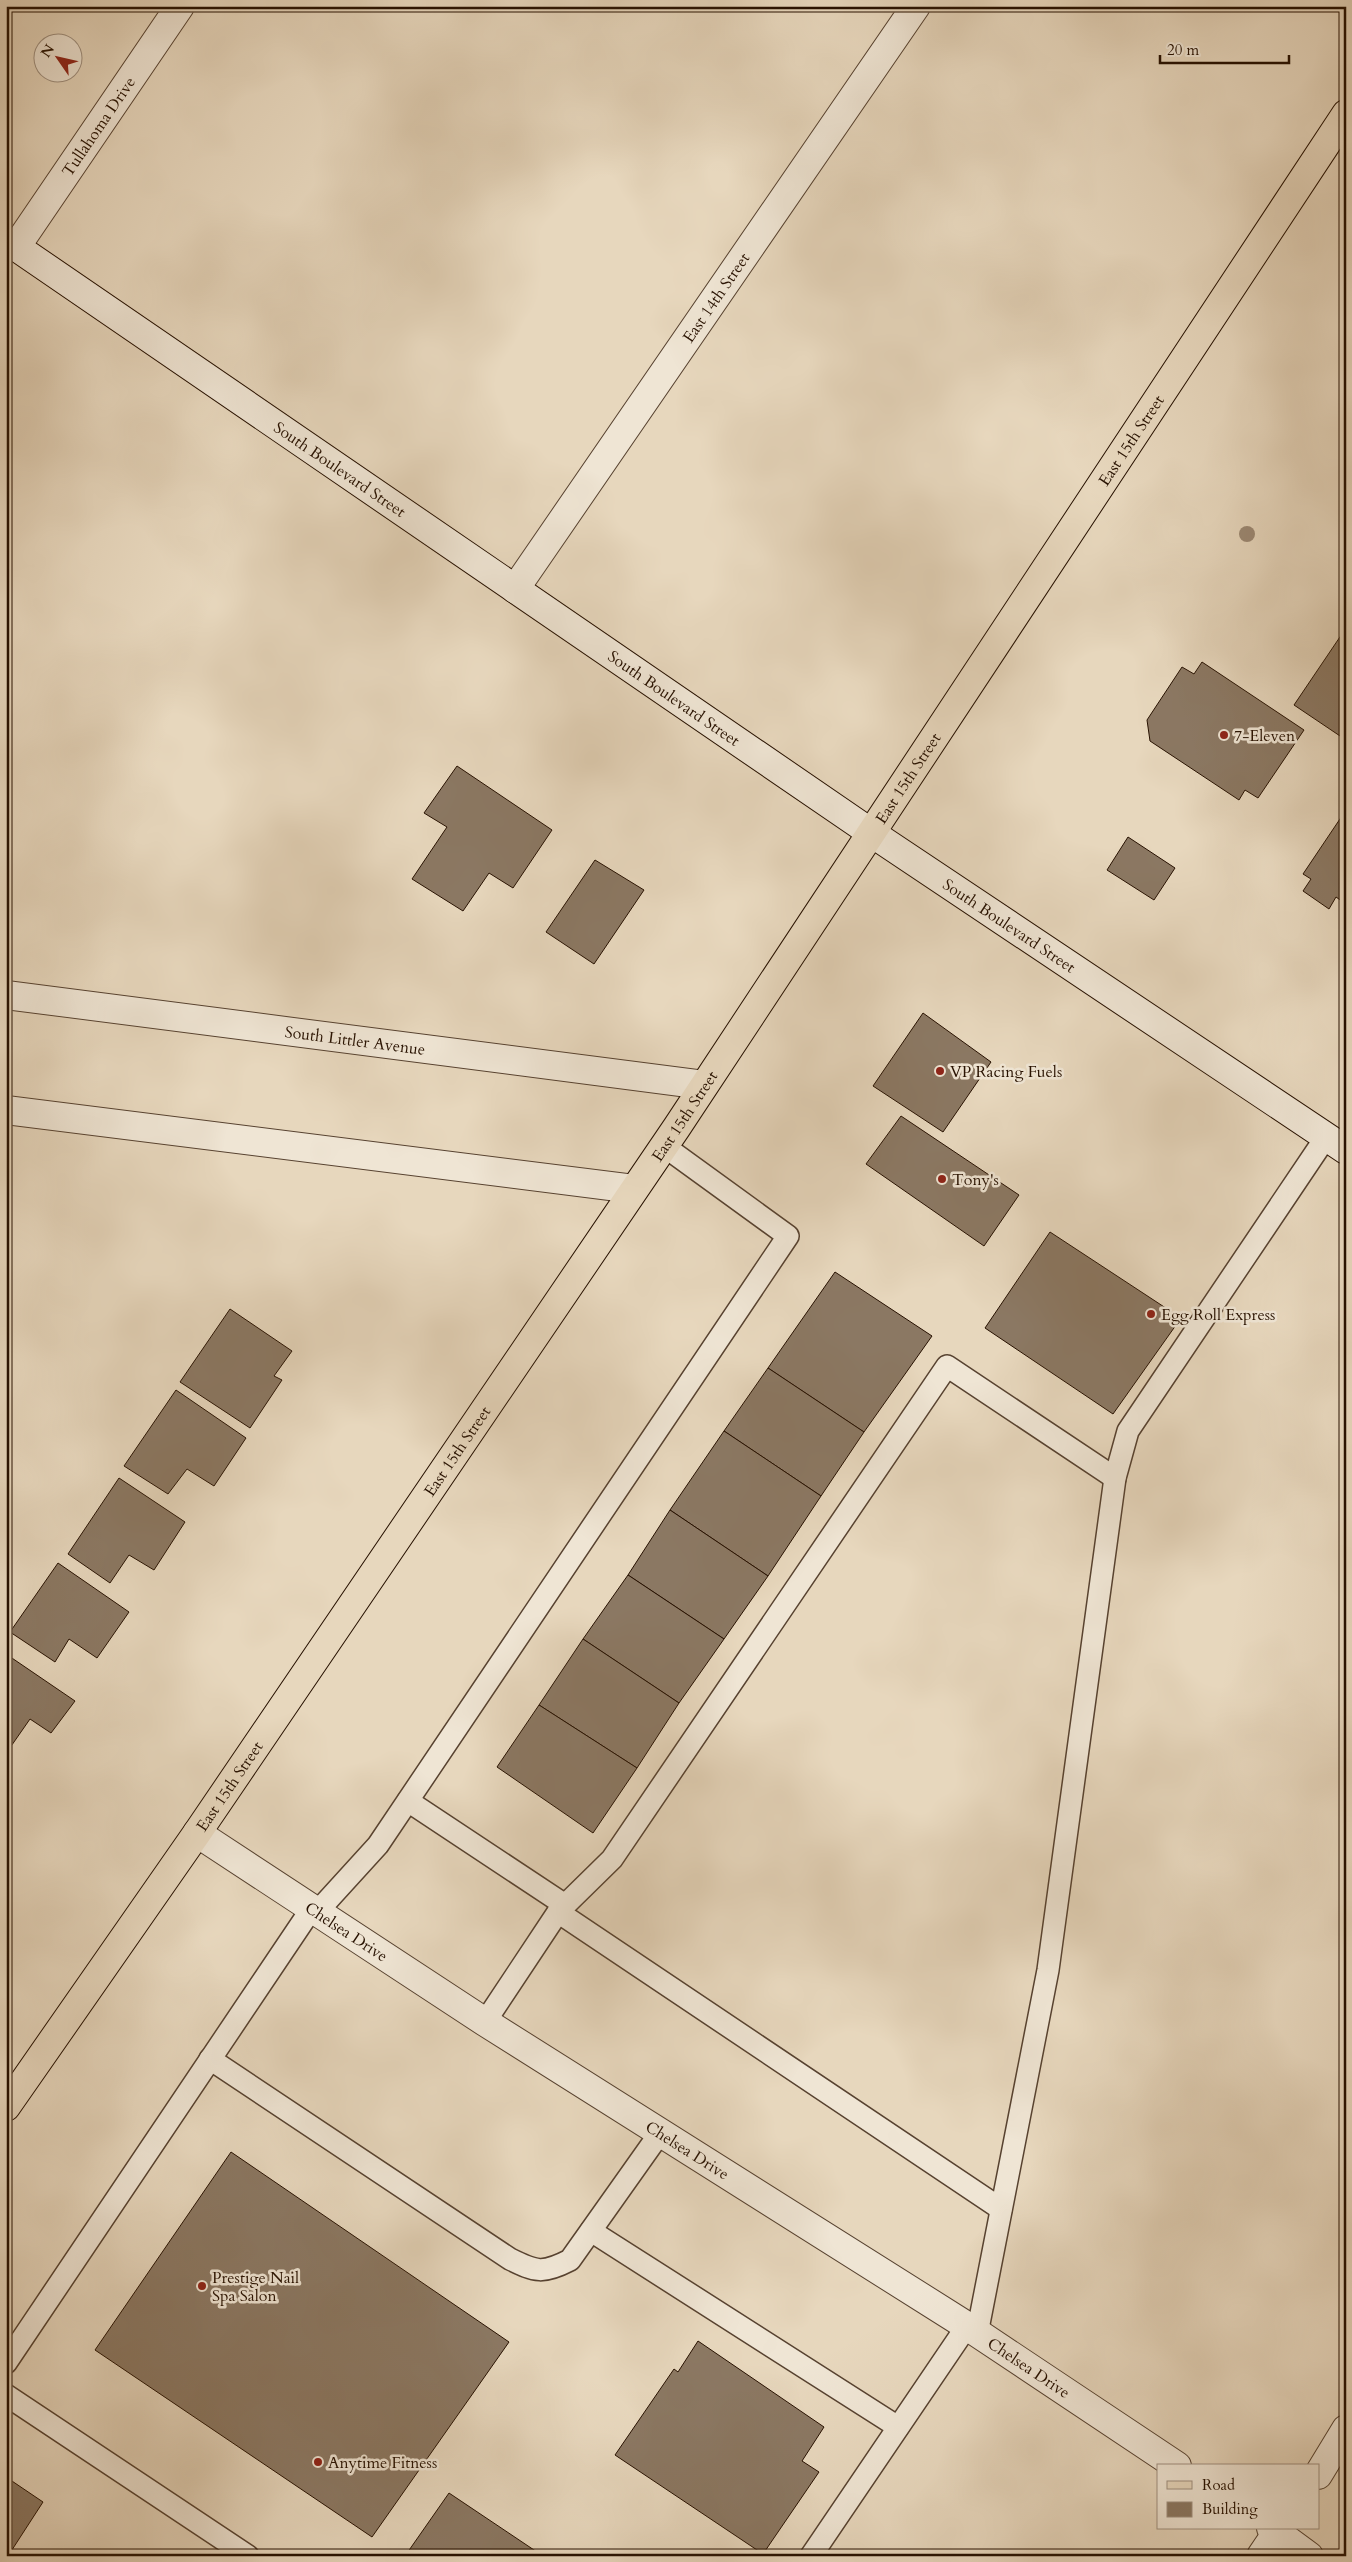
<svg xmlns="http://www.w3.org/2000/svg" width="1352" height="2562" viewBox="0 0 1352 2562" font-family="Cardo,serif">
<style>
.building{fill:#8b7863;stroke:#271101}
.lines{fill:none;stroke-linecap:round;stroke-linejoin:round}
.lane-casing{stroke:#574230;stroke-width:24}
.street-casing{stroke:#574230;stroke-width:30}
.secondary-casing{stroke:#271101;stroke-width:30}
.primary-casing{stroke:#271101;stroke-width:30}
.lane{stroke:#efe5d4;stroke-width:21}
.street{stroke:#efe5d4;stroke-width:28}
.secondary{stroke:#efe5d4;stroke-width:28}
.primary{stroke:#e7d7bd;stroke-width:28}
.tree{fill:#9c8974}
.poi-dot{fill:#8f2418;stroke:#efe5d4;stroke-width:2}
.labels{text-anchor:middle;stroke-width:5;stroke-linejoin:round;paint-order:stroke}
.street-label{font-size:16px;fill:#271101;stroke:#efe5d4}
.poi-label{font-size:16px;fill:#271101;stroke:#efe5d4;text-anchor:start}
</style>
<rect width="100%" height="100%" fill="#e7d7bd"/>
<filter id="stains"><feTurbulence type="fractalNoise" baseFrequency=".004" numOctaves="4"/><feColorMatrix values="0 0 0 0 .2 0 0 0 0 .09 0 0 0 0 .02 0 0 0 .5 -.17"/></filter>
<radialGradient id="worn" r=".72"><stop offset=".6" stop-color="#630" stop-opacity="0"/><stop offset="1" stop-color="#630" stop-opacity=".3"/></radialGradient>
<g class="building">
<path d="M1346 628V740L1294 705Z"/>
<path d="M1202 662 1304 730 1258 798 1245 790 1239 800 1150 741 1147 720 1182 667 1194 674Z"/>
<path d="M457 766 552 830 513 888 489 873 463 911 412 879 447 827 424 813Z"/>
<path d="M1346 810V904L1336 897 1329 909 1303 891 1311 879 1303 874Z"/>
<path d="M1128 837 1175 868 1154 900 1107 870Z"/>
<path d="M595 860 644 890 594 964 546 932Z"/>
<path d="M923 1013 991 1062 943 1132 873 1086Z"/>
<path d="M901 1116 1019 1195 984 1246 866 1164Z"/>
<path d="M1050 1232 1181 1318 1113 1414 985 1328Z"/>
<path d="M835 1272 932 1336 864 1432 768 1368Z"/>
<path d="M230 1309 292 1351 274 1376 282 1380 250 1428 180 1382Z"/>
<path d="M768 1368 864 1432 821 1496 724 1431Z"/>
<path d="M176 1390 246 1438 214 1486 187 1469 168 1494 124 1466Z"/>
<path d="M724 1431 821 1496 768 1576 670 1510Z"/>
<path d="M119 1478 185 1522 154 1570 129 1555 110 1583 68 1554Z"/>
<path d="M670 1510 768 1576 724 1639 628 1575Z"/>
<path d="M58 1563 129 1612 97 1658 69 1639 55 1662 10 1632Z"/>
<path d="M628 1575 724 1639 679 1703 583 1639Z"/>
<path d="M583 1639 679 1703 637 1768 539 1705Z"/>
<path d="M6 1654 75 1701 51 1733 30 1719 7 1752Z"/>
<path d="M539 1705 637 1768 593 1833 497 1767Z"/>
<path d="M231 2152 509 2342 372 2537 95 2350Z"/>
<path d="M698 2341 824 2427 802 2461 819 2472 763 2554 615 2455 674 2369 678 2372Z"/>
<path d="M6 2477 43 2502 8 2556H6Z"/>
<path d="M449 2493 543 2556H405Z"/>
</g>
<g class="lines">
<defs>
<g id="lane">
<path d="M408 1801 565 1905"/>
<path d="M317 1912 378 1845 788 1236 664 1146"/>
<path d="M558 1912 1001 2209"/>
<path d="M485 2022 558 1912 612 1859 947 1366 1115 1478"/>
<path d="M210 2059 510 2259C536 2272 543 2274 570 2260L660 2133"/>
<path d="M591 2231 898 2427"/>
<path d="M977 2334 1048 1970 1115 1478 1128 1431 1326 1137"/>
<path d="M6 2363 312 1908"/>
<path d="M6 2395 248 2556"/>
<path d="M811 2556 967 2326"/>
</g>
<g id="street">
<path id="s1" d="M16 247 180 6"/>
<path id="s2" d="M515 589 916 6"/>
<path id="s3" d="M6 995 704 1085"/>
<path d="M6 1110 634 1189"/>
<path id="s4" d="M197 1833 485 2022 967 2326 1177 2466"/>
<path d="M1318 2475 1346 2429"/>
<path d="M1271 2528 1309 2556"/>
<path d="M1261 2556 1280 2528"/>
</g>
<g id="secondary">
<path id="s5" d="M6 240 870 832 1346 1150"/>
</g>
<g id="primary">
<path id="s6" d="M6 2107 197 1833 677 1127 1346 114"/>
</g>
</defs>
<use href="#lane" class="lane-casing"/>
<use href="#street" class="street-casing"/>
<use href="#secondary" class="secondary-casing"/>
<use href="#primary" class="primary-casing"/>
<use href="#lane" class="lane"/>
<use href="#street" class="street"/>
<use href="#secondary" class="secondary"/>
<use href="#primary" class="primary"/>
</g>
<circle class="tree" cx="1247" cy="534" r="8"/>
<g class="poi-dot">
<circle cx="1224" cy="735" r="5"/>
<circle cx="940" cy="1071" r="5"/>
<circle cx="942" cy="1179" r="5"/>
<circle cx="1151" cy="1314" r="5"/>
<circle cx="202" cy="2286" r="5"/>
<circle cx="318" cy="2462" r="5"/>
</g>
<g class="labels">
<g class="street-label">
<text dy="6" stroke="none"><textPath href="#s1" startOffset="146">Tullahoma Drive</textPath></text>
<text dy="6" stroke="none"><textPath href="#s2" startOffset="354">East 14th Street</textPath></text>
<text dy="6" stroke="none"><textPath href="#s6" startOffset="2011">East 15th Street</textPath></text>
<text dy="6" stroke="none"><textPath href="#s5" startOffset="405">South Boulevard Street</textPath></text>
<text dy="6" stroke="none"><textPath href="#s5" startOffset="810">South Boulevard Street</textPath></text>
<text dy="6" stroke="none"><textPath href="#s6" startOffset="1606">East 15th Street</textPath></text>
<text dy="6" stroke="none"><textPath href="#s5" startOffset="1215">South Boulevard Street</textPath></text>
<text dy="6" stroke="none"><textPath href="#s3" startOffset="352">South Littler Avenue</textPath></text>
<text dy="6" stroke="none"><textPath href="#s6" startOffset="1201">East 15th Street</textPath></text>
<text dy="6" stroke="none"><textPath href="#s6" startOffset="796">East 15th Street</textPath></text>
<text dy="6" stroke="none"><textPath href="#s6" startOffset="391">East 15th Street</textPath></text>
<text dy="6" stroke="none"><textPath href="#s4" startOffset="179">Chelsea Drive</textPath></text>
<text dy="6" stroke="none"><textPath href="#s4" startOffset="584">Chelsea Drive</textPath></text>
<text dy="6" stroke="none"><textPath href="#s4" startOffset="989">Chelsea Drive</textPath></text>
</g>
<g class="poi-label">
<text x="1234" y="741">7-Eleven</text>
<text x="950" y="1077">VP Racing Fuels</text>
<text x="952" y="1185">Tony's</text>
<text x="1161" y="1320">Egg Roll Express</text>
<text x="212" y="2283">Prestige Nail<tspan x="212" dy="18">Spa Salon</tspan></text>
<text x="328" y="2468">Anytime Fitness</text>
</g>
</g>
<rect width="1352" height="2562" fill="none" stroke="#e7d7bd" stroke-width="25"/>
<rect x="8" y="8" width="1337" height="2547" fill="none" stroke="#271101" stroke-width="2.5"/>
<rect x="12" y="12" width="1327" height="2537" fill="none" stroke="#271101"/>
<rect x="1157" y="2464" width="162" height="65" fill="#efe5d4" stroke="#9f9080"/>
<rect x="1167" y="2481" width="25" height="8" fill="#e7d7bd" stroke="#9f9080"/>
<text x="1202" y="2490" font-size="15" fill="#271101">Road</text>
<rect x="1167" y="2502" width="25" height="15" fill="#8b7863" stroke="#9f9080"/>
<text x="1202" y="2514" font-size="15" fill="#271101">Building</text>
<g transform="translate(58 58) rotate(304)"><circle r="24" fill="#efe5d4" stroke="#9f9080"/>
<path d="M0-4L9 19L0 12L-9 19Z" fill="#8f2418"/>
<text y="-8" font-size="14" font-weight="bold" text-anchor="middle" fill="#271101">N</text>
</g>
<path d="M1160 55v8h129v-8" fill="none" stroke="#271101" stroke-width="2.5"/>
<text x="1167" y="55" font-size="15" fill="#271101" stroke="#efe5d4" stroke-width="4" paint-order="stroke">20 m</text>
<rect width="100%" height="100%" filter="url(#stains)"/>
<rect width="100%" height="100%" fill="url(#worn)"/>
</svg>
